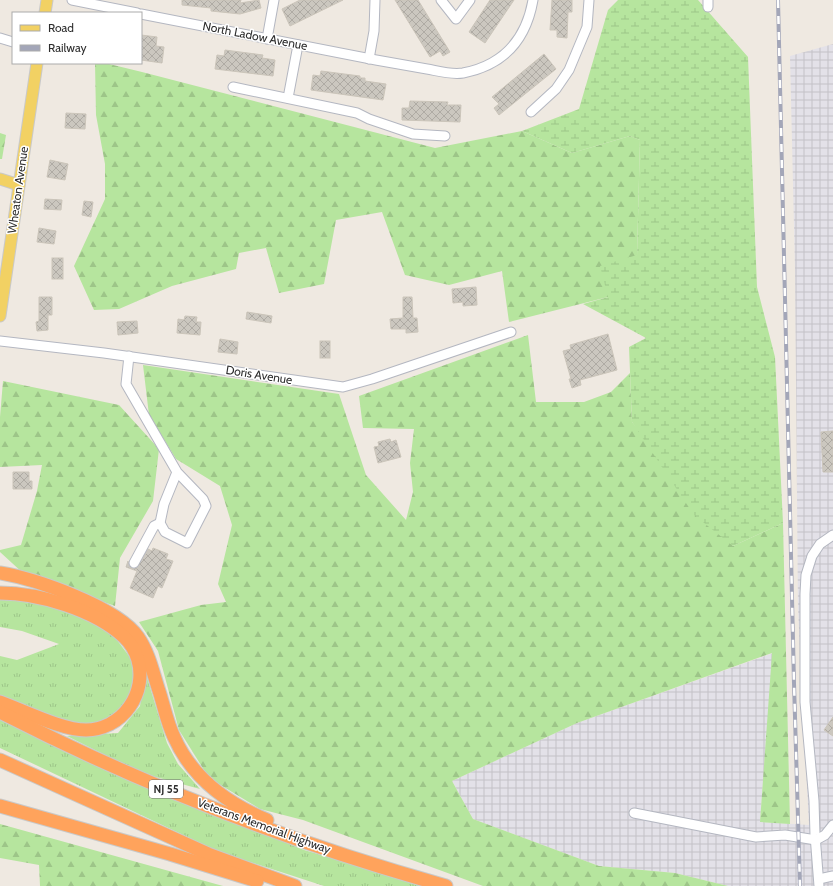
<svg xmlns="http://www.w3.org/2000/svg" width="833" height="886" viewBox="0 0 833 886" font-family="Cabin,sans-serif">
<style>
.industrial{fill:url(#industrial-grid)}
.grass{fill:url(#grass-tufts)}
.forest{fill:url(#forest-firs)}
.wetland{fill:url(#wetland-marsh)}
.building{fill:url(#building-cross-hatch);stroke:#cbc5ba}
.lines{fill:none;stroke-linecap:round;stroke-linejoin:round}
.minor-casing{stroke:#b4b7c1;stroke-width:11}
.major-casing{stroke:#c9c9c9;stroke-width:13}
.highway-casing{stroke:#c9c9c9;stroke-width:15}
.minor{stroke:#fff;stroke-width:9}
.major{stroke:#f2d163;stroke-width:11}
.highway{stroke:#ffa35c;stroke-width:13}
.rail-casing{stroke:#a3a6b8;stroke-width:4}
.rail{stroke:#fff;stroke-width:2.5;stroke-dasharray:8;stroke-linecap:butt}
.labels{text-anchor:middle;stroke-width:3;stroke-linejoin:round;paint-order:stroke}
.shield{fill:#fff;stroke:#6d6d6d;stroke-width:1}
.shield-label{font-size:11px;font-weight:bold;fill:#2e2e2e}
.street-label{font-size:12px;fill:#2e2e2e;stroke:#fff}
</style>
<defs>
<pattern id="industrial-grid" width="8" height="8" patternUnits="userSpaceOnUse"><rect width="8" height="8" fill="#e3e1e8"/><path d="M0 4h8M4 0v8" fill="none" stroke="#c3c1c7"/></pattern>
<pattern id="grass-tufts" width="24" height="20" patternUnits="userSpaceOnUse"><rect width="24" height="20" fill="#b6e59e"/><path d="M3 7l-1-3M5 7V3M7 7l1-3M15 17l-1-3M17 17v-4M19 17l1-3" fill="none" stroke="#9dc588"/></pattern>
<pattern id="forest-firs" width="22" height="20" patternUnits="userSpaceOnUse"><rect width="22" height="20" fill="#b6e59e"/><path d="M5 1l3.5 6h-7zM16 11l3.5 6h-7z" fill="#9dc588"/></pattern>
<pattern id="wetland-marsh" width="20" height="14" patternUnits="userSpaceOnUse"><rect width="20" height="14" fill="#b6e59e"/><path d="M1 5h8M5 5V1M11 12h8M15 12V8" fill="none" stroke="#9dc588"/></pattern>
<pattern id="building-cross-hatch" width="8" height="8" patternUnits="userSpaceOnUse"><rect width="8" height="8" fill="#cbc7bf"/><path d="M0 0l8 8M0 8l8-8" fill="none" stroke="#afaba4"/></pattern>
</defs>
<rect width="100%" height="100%" fill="#efe9e1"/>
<path class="industrial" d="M833 44V886H728L675 873 599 866 473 819 452 781 577 723 773 653 760 822 809 825 798 609 795 269 790 56Z"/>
<g class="grass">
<path d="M0 599 43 604 84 618 114 636 132 660 134 688 123 709 103 722 85 726 69 723 0 695V656L17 660 59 644 22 631 0 627Z"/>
<path d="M145 671 167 743 178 764 200 789 141 773 67 736 118 733 140 706Z"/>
<path d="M0 718 146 786 304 850 428 886H324L219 852 0 748Z"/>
</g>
<g class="forest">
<path d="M95 63H105L142 72 435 148 522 131 572 153 630 136 640 140 637 255 608 297 509 322 502 271 449 285 405 275 382 212 336 220 324 284 279 293 266 248 239 253 236 269 172 286 119 309 94 310 74 266 105 199V164L96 115Z"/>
<path d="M0 133 6 135 2 159H0Z"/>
<path d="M528 335 536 402H584L611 392 630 373 632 422 733 546 783 523 790 824 760 822 772 653 577 723 452 781 473 819 599 866 675 873 728 886H483L303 820 260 809 209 778 179 730 158 651 139 622 201 605 226 602 218 584 232 525 220 486 176 459 149 415 143 365 339 394 366 475 406 520 413 492 410 463 414 429 363 428 359 396Z"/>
<path d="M3 381 119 405 159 449 153 501 120 558 115 606 24 574 0 552V550L21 545 37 491 42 465 0 467V417Z"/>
<path d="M0 824 223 886H40L39 865 0 858Z"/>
</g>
<path class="wetland" d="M618 0H698L748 57 757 287 775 357 783 523 733 546 694 515 632 422 629 347 646 338 583 304 608 297 600 266 637 255 640 140 630 136 572 153 522 131 579 109 608 10Z"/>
<g class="building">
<path d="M182 0H241L240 3 259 0 261 8 240 14 211 11V8L182 5Z"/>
<path d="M300 0H343L290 26 282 9Z"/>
<path d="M395 0H418L450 52 443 56 440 51 430 57Z"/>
<path d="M490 0H514L485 43 469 32Z"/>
<path d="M552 0H572V12H568L567 38 557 37V30H550Z"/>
<path d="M141 35 157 37 156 46 164 47 162 63 141 60Z"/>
<path d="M225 50 263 55 262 58 275 60 273 76 215 69 217 55 224 56Z"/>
<path d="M544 54 556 69 499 115 494 108 499 104 492 97Z"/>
<path d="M321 71 360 76V78H365V81L386 84 383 100 311 90 313 75 320 76Z"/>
<path d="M410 101 448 102 447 105H461L460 122 402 120V108H409Z"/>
<path d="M66 113 86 114 85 129 65 128Z"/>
<path d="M50 160 68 164 65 180 47 177Z"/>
<path d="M45 199 62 200 61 210 44 209Z"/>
<path d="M84 201 93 202 91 217 82 215Z"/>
<path d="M39 228 56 231 54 244 37 242Z"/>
<rect x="52" y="258" width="11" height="21"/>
<path d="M476 287 477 305 463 306V302L453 303 452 289Z"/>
<path d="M39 297H52V315H48V330L37 331 36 322 39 321Z"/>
<path d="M403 297H412L413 318H417L418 332 406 333V329H391L390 319 403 318Z"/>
<path d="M247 312 272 316 271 323 246 319Z"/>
<path d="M185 316 197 317 196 322H201L200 335 177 333 178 319 184 320Z"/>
<path d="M137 321 138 333 118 335 117 322Z"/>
<path d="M608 334 617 370 580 380 581 385 572 388 569 379H571L563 351 571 349 570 345Z"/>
<path d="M220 339 238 342 237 354 218 352Z"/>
<rect x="320" y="341" width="10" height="17"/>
<path d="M833 431V472H823L821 432Z"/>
<path d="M390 439 391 442 396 440 401 457 378 463 374 447 379 446 378 442Z"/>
<path d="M13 472H29V481H32V489H13Z"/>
<path d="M153 548 168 554 166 559 173 561 162 588 158 586 153 598 130 588 137 571 126 567 128 561 129 566 131 568H137L148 549 152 551Z"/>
<path d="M833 717V736L824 730Z"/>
</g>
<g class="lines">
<defs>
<g id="minor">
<path d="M72 0 137 13"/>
<path d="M441 0 456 19 470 0"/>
<path d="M708 7V0"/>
<path d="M141 14C219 29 297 45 376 60 393 63 410 66 427 69 438 71 451 75 463 73 504 65 526 40 533 0"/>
<path d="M0 38 13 42"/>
<path d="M267 39 274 0"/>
<path d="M369 59 374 31 375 0"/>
<path d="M233 87 357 113 369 119 413 134 445 136"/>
<path d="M288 98 298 45"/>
<path d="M531 112 556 89 569 70 587 27 589 0"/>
<path d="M0 341 104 353 343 387 372 379 511 332"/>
<path d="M129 356 126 384 177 472 164 504 160 523 165 532 187 543 206 506 203 499 177 472"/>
<path d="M134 563 154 526 160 523"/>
<path d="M634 813 756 837 785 835 816 840 825 835 833 825"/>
<path d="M819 879 833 876"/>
<path d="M819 886 815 835 814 801 805 702V594L806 575 812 556 820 544 833 535"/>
</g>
<g id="major">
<path d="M45 13 47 0"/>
<path d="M0 179 19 185"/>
<path d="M0 316 37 63"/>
</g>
<g id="highway">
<path d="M0 573C36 579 117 607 138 637 149 653 153 673 159 691 164 706 167 723 174 737 192 778 226 803 267 820"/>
<path d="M0 593C39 593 95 610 124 637 151 663 142 707 110 724 102 728 95 730 86 730 62 730 25 711 0 702"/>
<path d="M0 712C142 785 292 843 446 886"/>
<path d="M0 760 208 854 295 886"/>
<path d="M0 806 170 854 257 881"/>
</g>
</defs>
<use href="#minor" class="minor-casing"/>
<use href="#major" class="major-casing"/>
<use href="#highway" class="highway-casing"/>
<use href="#minor" class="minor"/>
<use href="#major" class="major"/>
<use href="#highway" class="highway"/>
<defs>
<path id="rail" d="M778 0 794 683 800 886"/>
</defs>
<use href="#rail" class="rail-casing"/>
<use href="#rail" class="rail"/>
</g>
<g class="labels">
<rect class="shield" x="149" y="780" width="34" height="18" rx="3"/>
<g class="shield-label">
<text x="166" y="793">NJ 55</text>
</g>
<g class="street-label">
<text transform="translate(255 36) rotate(11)" y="4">North Ladow Avenue</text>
<text transform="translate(18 190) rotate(-82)" y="4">Wheaton Avenue</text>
<text transform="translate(259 375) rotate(9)" y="4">Doris Avenue</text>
<text transform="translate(264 826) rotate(20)" y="4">Veterans Memorial Highway</text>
</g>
</g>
<rect x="12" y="12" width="130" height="52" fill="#ffffff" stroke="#ababab"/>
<rect x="20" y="25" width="20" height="6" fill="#f2d163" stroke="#ababab"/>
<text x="48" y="32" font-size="12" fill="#2e2e2e">Road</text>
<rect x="20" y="45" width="20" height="6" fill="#a3a6b8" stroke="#ababab"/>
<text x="48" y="52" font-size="12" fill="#2e2e2e">Railway</text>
</svg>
